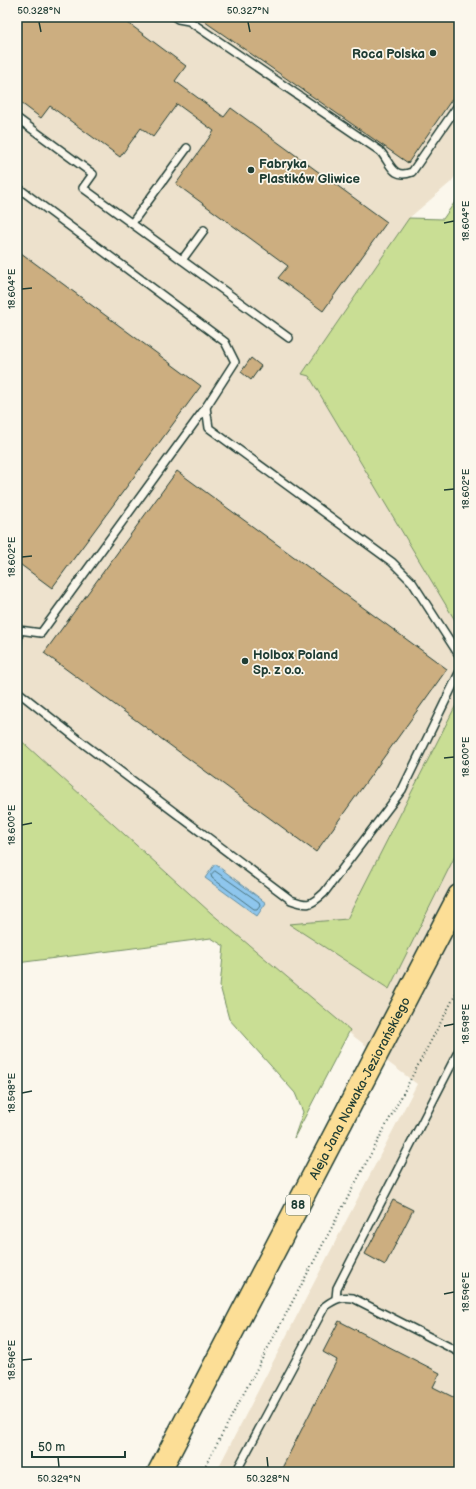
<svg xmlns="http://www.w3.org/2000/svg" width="476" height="1489" viewBox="0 0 476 1489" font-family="'Balsamiq Sans',sans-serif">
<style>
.built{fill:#ede1cc}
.green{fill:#c9de94;stroke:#748e64}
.water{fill:#8ec6ed;stroke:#628fa3}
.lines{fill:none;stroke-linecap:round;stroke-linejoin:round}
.shore{stroke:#4b747e;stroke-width:1}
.building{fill:#ccae80;stroke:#1f3d34}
.service-casing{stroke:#1f3d34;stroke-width:10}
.primary-casing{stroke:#1f3d34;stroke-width:25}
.path{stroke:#1f3d34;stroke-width:2;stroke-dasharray:1 3;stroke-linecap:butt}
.service{stroke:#fbf7ec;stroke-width:7}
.primary{stroke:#fcde96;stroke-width:22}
.ticks{fill:none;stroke:#1f3d34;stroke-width:1.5}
.poi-dot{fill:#1f3d34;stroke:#fbf7ec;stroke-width:1.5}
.labels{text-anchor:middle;stroke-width:3.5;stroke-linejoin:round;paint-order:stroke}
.shield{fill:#fbf7ec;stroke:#61756b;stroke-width:1}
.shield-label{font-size:12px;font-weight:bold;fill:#1f3d34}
.poi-label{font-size:13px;font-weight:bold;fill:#1f3d34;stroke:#fbf7ec;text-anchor:start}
.street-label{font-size:13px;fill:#1f3d34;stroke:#fbf7ec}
.neatline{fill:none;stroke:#1f3d34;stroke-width:1.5}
.ticks-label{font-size:10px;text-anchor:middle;fill:#1f3d34}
</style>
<rect width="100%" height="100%" fill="#fbf7ec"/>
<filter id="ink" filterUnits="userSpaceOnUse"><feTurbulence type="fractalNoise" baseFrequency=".025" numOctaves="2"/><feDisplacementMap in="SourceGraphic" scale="8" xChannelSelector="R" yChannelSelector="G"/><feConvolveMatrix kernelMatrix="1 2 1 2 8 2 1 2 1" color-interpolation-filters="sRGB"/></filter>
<g filter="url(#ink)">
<path class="built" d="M17 17H459V171L451 182 409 218 459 627V1472H216L417 1084 211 929 17 955Z"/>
<g class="green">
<path d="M459 196V627L309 376 302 374 409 218 443 219Z"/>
<path d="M459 699V848L389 989 289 924 347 919Z"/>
<path d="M17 737 211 913 350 1030 294 1138 303 1112 295 1093 229 1019 220 986 224 946 211 938 17 963Z"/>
</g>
<path class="water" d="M215 864 266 903 257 916 205 878Z"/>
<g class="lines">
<path class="shore" d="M215 871 259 902 260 905 257 909H254L212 878 211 875Z"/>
</g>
<g class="building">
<path d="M17 17H120L186 66 175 81 224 117 231 108 387 222 323 311 278 278 288 266 176 184 214 131 177 104 153 137 141 128 120 157 50 106 41 118 17 100Z"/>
<path d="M198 17H459V89L408 163Z"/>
<path d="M17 250 201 386 52 588 17 562Z"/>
<path d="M251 358 261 366 251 380 241 372Z"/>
<path d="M177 471 447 669 316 852 44 653Z"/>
<path d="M393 1200 413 1210 385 1265 365 1254Z"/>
<path d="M339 1321 440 1373 433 1387 459 1400V1472H280L337 1360 323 1352Z"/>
</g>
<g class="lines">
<defs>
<g id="service">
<path d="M175 17 178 19 189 21 380 151C391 163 392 180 412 172L459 104"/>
<path d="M17 118 93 174 83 188 289 338"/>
<path d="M17 187 225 342 235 362 206 407 209 428 392 562 412 582 459 655"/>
<path d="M132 223 187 148"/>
<path d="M182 260 204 230"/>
<path d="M17 628 19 630 41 633 206 407"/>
<path d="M17 647 19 630"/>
<path d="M17 691 80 741 291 900C308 906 310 906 324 893L402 790 459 673"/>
<path d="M336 1298 337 1288 459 1050"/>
<path d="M236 1472 325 1306C335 1299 341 1296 353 1298L459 1352"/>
</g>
<g id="primary">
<path id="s1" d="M159 1472 459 896"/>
</g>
</defs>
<use href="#service" class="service-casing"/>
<use href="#primary" class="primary-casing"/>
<path class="path" d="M202 1472 459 988"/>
<use href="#service" class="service"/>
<use href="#primary" class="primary"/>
</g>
</g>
<path class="ticks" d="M39 22 41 32M248 22 250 32M444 223 454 221M22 289 32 288M444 490 454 489M22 557 32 556M444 758 454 757M22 825 32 823M444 1026 454 1024M22 1093 32 1091M444 1294 454 1292M22 1360 32 1359M58 1457 59 1467M267 1457 268 1467"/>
<g class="poi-dot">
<circle cx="433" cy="53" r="4"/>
<circle cx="251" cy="170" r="4"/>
<circle cx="245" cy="661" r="4"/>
</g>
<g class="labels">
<rect class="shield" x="286" y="1195" width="24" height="20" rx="3"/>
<g class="shield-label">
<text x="298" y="1209">88</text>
</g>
<g class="poi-label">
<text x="425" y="58" text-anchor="end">Roca Polska</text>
<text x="259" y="168">Fabryka<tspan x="259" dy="15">Plastików Gliwice</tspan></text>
<text x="253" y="659">Holbox Poland<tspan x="253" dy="15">Sp. z o.o.</tspan></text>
</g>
<g class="street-label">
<text dy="5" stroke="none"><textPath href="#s1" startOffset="433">Aleja Jana Nowaka-Jeziorańskiego</textPath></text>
</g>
</g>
<rect width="476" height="1489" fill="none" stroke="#fbf7ec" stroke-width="44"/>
<path d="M32 1451v6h93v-6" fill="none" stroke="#1f3d34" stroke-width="2"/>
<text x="38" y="1451" font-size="12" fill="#1f3d34" stroke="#fbf7ec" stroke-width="3" paint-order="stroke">50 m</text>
<rect x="22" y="22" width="432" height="1445" class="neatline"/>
<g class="ticks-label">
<text x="39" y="14">50.328°N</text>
<text x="248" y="14">50.327°N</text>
<text transform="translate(465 221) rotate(-90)" y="4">18.604°E</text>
<text transform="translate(11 289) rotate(-90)" y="4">18.604°E</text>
<text transform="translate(465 489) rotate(-90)" y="4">18.602°E</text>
<text transform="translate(11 557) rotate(-90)" y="4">18.602°E</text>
<text transform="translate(465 757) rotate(-90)" y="4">18.600°E</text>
<text transform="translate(11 825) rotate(-90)" y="4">18.600°E</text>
<text transform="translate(465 1024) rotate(-90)" y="4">18.598°E</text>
<text transform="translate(11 1093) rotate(-90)" y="4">18.598°E</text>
<text transform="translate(465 1292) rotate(-90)" y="4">18.596°E</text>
<text transform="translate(11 1360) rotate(-90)" y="4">18.596°E</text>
<text x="59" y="1482">50.329°N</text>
<text x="268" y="1482">50.328°N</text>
</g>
</svg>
